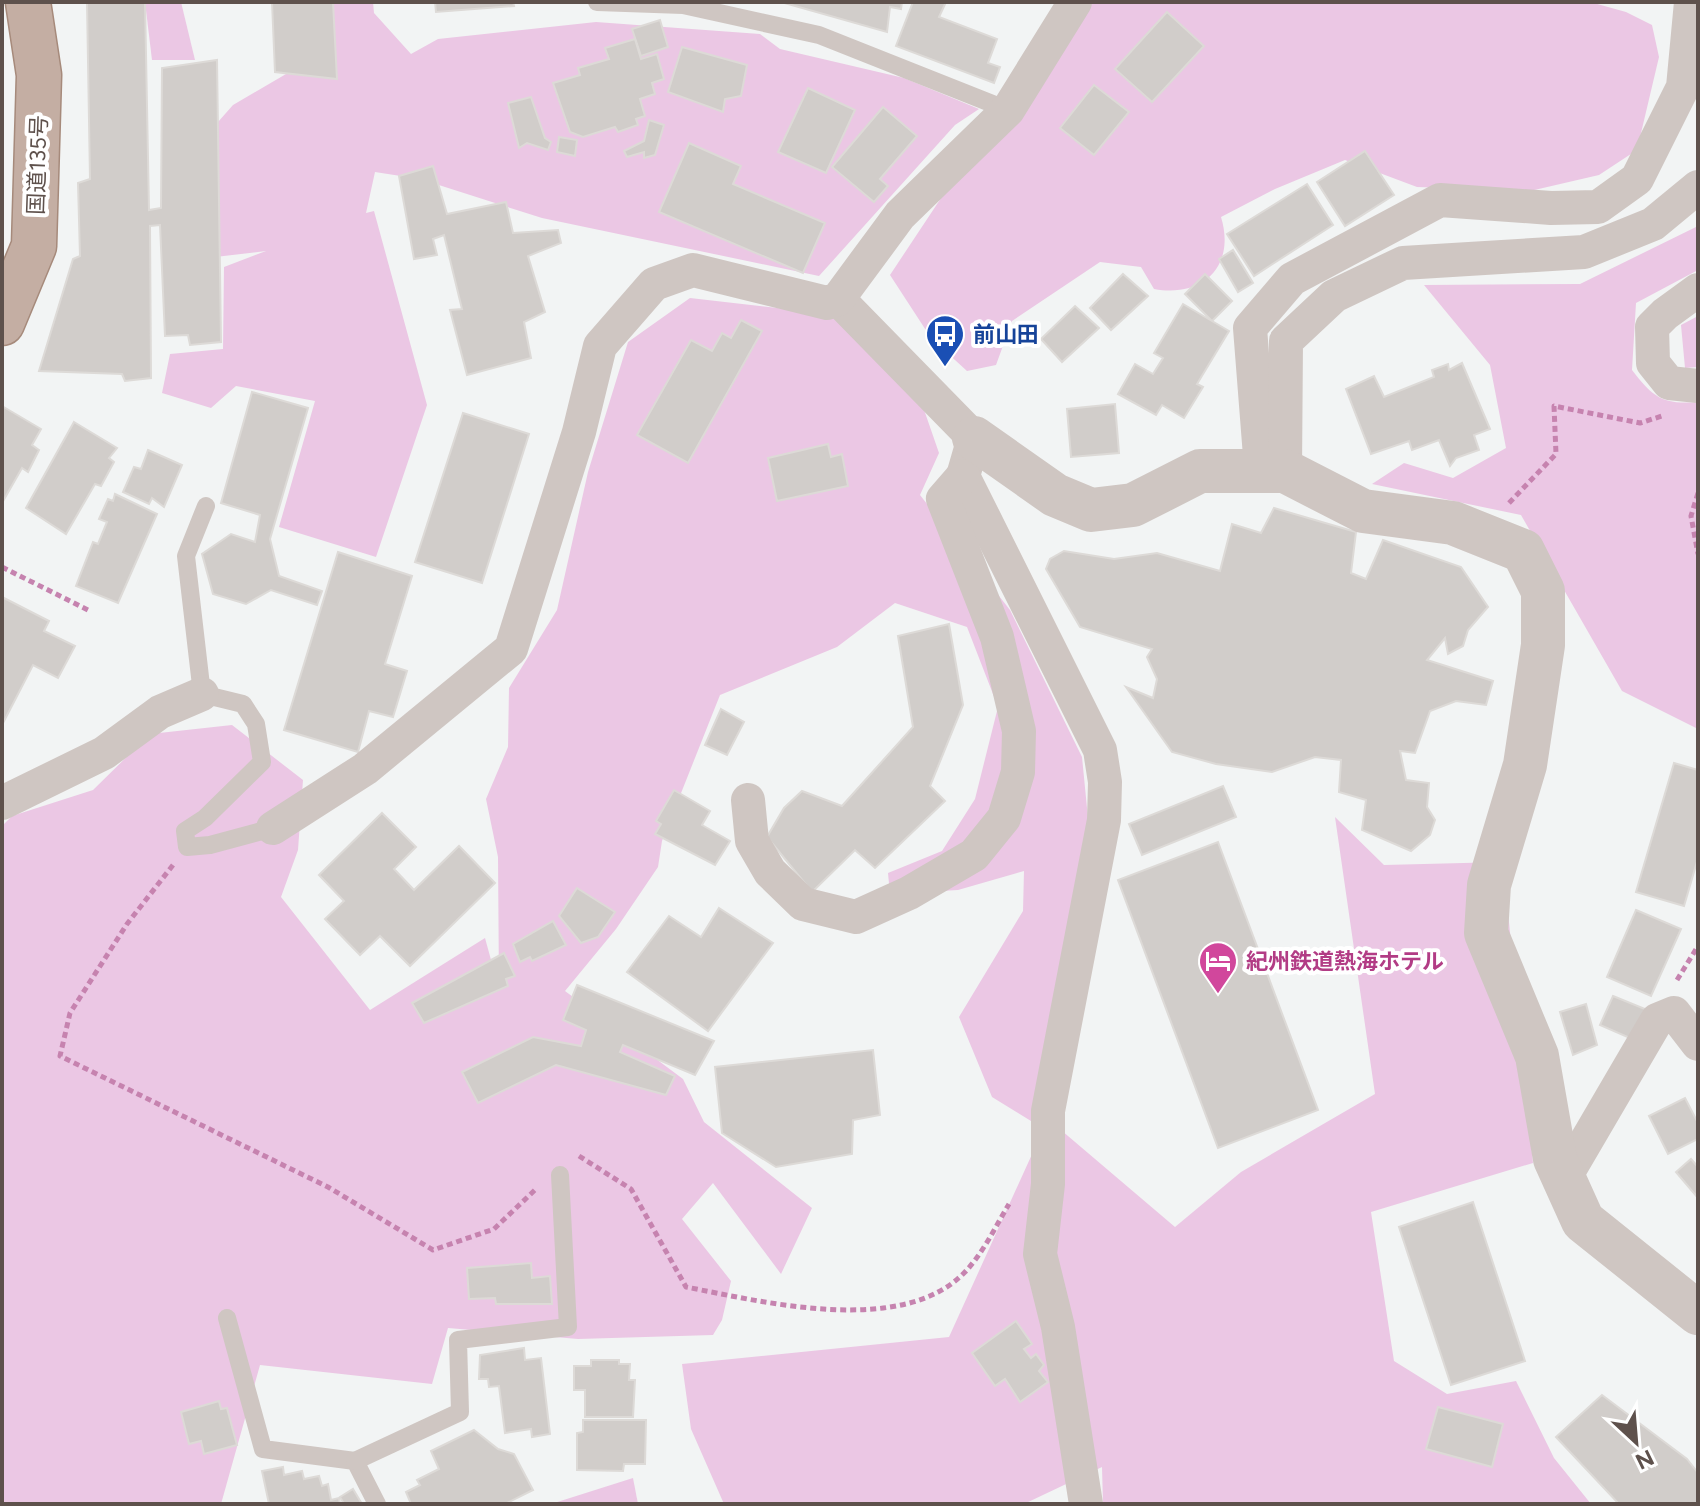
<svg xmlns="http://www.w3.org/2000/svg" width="1700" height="1506" viewBox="0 0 1700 1506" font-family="Figtree,'Noto Sans JP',sans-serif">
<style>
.green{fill:#ebc7e4}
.building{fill:#d1cdca;stroke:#dddad7;stroke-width:2}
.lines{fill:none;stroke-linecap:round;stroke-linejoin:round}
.trunk-casing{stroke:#a68a7b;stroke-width:47}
.path{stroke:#c683af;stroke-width:5;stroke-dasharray:6 4;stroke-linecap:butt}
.service{stroke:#cfc6c2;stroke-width:18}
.minor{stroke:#cfc6c2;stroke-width:34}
.tertiary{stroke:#cfc6c2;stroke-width:44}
.trunk{stroke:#c4aea3;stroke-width:44}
.labels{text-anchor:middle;stroke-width:8;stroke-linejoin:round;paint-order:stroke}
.street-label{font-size:22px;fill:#5e514c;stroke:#fff}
.transit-label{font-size:22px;font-weight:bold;fill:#164399;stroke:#fff;text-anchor:start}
.hotel-label{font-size:22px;font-weight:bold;fill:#b23c85;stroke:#fff;text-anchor:start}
</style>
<rect width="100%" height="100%" fill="#f2f4f4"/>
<g class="green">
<path d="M145 2H181L195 60H152Z"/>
<path d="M281 2H373L374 13 411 54 438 39 596 22 760 34 780 49 904 78 979 109 955 125 819 276 542 218 420 179 375 172 366 213 374 211 427 405 376 557 279 527 315 401 236 386 211 408 162 393 170 354 223 349 224 267 266 251 207 258 203 139 233 105 298 67Z"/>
<path d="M1093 2H1590L1626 12 1652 25 1659 57 1637 150 1599 175 1530 191 1417 187 1345 160 1275 189 1221 217C1236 266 1203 298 1154 289L1141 267 1100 262 1012 321 996 365 967 371 931 338 890 275 957 174 1046 80Z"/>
<path d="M1698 226V270L1636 303 1632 370C1653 397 1662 405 1698 402V729L1622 691 1521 515 1372 484 1404 463 1453 478 1506 448 1490 365 1424 285 1580 284Z"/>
<path d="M690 298 839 315 921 401 939 453 920 495 1010 610 1082 757 1088 818 1031 1121 992 1097 959 1017 1023 911 1024 871 958 890 890 894 888 873 942 851 975 799 998 707 967 627 895 603 837 647 720 695 662 841 658 867 616 929 565 991 683 1079 704 1122 812 1208 781 1274 713 1183 682 1219 731 1281 722 1320 713 1335 578 1339 448 1328 432 1384 260 1365 221 1504H2V826L12 816 93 790 150 734 232 725 303 780 298 850 281 897 370 1010 485 938 499 989 498 857 486 799 508 747 509 688 557 610 588 472 628 342Z"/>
<path d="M1698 316V367L1685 368 1681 325Z"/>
<path d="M1335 817 1384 865 1503 862 1533 1163 1371 1212 1394 1361 1447 1394 1516 1381 1554 1458 1591 1504H1103L1102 1467 1024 1504H724L691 1429 682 1364 949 1337 1048 1119 1175 1227 1241 1172 1375 1094Z"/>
<path d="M633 1478 638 1504H551Z"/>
</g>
<g class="building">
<path d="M87 2H145L149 210 161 208 162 68 217 60 221 342 190 345 188 335 165 336 160 225 150 226 151 378 125 381 122 374 39 371 73 259 80 256 78 183 90 179Z"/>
<path d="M272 2H333L337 79 275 72Z"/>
<path d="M435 2H513L514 6 436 12Z"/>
<path d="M781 2H902L901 9 890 7 887 32Z"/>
<path d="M913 2H946L939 17 997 39 988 63 1000 67 994 83 896 46Z"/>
<path d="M1167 12 1204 46 1152 102 1115 69Z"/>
<path d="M660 20 668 47 641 56 632 29Z"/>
<path d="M635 39 641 59 657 54 664 79 652 83 655 94 640 99 645 116 636 119 638 125 618 132 615 127 583 137 570 132 553 83 580 75 578 68 609 59 605 48Z"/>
<path d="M682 47 747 65 741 96 725 99 723 112 668 92Z"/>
<path d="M1094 85 1129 112 1094 155 1060 128Z"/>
<path d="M808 88 855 110 826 173 778 152Z"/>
<path d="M531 97 545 138 551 142 548 150 527 143 519 148 508 103Z"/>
<path d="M883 107 917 136 880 179 888 186 874 202 832 167Z"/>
<path d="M649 120 664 125 655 155 644 158V152L627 157 624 151 644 141Z"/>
<path d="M559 137 577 140 575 156 557 152Z"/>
<path d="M689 143 741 166 733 184 825 223 803 273 659 212Z"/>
<path d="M1365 151 1394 195 1345 226 1317 182Z"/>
<path d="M433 166 447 214 506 202 513 233 558 230 561 243 528 256 545 312 524 322 531 358 467 375 450 310 462 309 444 235 433 239 437 255 414 259 399 176Z"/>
<path d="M1307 184 1333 225 1254 276 1227 234Z"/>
<path d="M1233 250 1253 283 1238 292 1219 259Z"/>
<path d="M1123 274 1148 296 1111 330 1090 308Z"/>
<path d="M1205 274 1232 301 1212 321 1185 294Z"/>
<path d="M1183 304 1229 331 1197 384 1203 387 1184 418 1162 405 1156 415 1118 394 1135 364 1153 374 1163 358 1154 353Z"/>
<path d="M1075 306 1099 328 1062 362 1041 339Z"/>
<path d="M741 320 762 331 688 463 637 435 691 340 712 351 722 333 731 338Z"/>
<path d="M1462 363 1490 429 1474 435 1479 450 1456 458 1450 466 1439 440 1412 450 1409 441 1371 454 1346 389 1374 376 1384 397 1434 377 1432 370 1448 364 1449 370Z"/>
<path d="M252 392 308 408 270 539 279 576 322 591 317 605 271 590 246 604 213 594 202 554 231 534 255 542 260 515 221 503Z"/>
<path d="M1115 404 1119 453 1071 457 1067 409Z"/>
<path d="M2 406 41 429 32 445 39 450 28 472 22 468 2 503Z"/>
<path d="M463 413 529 434 482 583 415 562Z"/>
<path d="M74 422 117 448 109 458 114 462 101 486 95 484 66 534 26 508Z"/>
<path d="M828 444 831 457 842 454 848 486 777 501 768 458Z"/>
<path d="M148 450 182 465 164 507 152 498 149 504 123 492 134 467 141 469Z"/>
<path d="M115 494 157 514 118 603 76 586 93 542 98 544 107 522 99 519 108 499 113 501Z"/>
<path d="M1274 508 1356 532 1351 573 1366 579 1383 540 1461 567 1488 607 1468 630 1463 646 1448 654 1445 638 1427 660 1493 681 1486 705 1456 701 1430 711 1415 753 1400 751 1406 780 1429 783 1427 807 1435 820 1430 835 1411 851 1362 830 1366 800 1339 792 1341 760 1315 757 1272 772 1216 764 1172 752 1126 687 1153 698 1157 679 1147 657 1152 649 1080 627 1046 569 1050 559 1064 551 1114 559 1157 553 1220 571 1232 524 1261 533Z"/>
<path d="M338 552 412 576 385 664 407 671 393 717 369 711 358 752 284 730Z"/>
<path d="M2 597 49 621 44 631 75 646 58 678 33 665 2 725Z"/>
<path d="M949 624 963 705 930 786 945 801 875 868 855 850 812 892 767 837 784 808 802 791 842 806 913 727 898 636Z"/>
<path d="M721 709 744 722 727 755 705 745Z"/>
<path d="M1674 763 1698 770V858L1684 906 1636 892Z"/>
<path d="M1223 786 1236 817 1142 855 1129 824Z"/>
<path d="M674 790 710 811 702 825 730 841 715 865 655 834 661 824 656 821Z"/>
<path d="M382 813 416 847 394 869 414 890 459 846 495 883 410 966 380 936 360 955 325 919 344 901 319 875Z"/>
<path d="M1218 842 1318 1110 1218 1148 1118 880Z"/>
<path d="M577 888 615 912 598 937 581 943 559 916Z"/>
<path d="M719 908 773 943 708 1031 627 972 669 916 701 937Z"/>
<path d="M1636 910 1681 929 1651 996 1607 977Z"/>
<path d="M553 921 566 945 532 961 530 957 520 962 513 944Z"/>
<path d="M504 953 515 976 506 979 508 986 424 1023 412 1003Z"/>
<path d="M577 985 714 1041 695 1075 623 1045 620 1052 675 1076 666 1095 556 1065 478 1103 462 1072 533 1037 581 1046 586 1030 563 1020Z"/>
<path d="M1613 996 1645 1009 1632 1039 1600 1025Z"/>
<path d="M1586 1004 1597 1045 1573 1055 1560 1012Z"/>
<path d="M873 1050 880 1115 853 1120 852 1154 776 1167 722 1133 715 1067Z"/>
<path d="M1685 1098 1698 1123V1139L1668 1154 1649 1116Z"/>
<path d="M1691 1159 1698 1167V1198L1676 1172Z"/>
<path d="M1473 1202 1525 1361 1451 1385 1399 1227Z"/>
<path d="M531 1263 532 1278 550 1276 552 1304H496L495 1298 469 1299 467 1268Z"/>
<path d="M1016 1321 1032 1344 1024 1349 1031 1358 1036 1354 1044 1365 1039 1371 1048 1382 1020 1402 1005 1379 995 1386 972 1353Z"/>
<path d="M524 1348 525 1360 541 1358 550 1434 532 1437 531 1429 505 1433 499 1386 489 1387 488 1379H479L480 1355Z"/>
<path d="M591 1360H619V1364H630L629 1380H635L633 1417H585V1390H574V1366H591Z"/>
<path d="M1602 1395 1687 1459 1698 1473V1504H1619L1556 1437Z"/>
<path d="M219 1401 221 1409 227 1408 237 1445 204 1454 201 1441 189 1444 181 1412Z"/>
<path d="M1438 1407 1503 1424 1492 1467 1426 1449Z"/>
<path d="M583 1420H646L645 1464H624L623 1471 577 1470V1433L583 1432Z"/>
<path d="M474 1430 498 1449 514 1454 533 1490 505 1504H411L406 1492 420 1485 417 1480 439 1469 431 1451Z"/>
<path d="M283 1467 284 1475 302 1471 304 1479 319 1476 322 1486 328 1484 331 1500 339 1498 340 1504H269L262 1471Z"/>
<path d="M353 1489 362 1504H344L340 1497Z"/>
</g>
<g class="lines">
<defs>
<path id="trunk" d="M2 323 34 246 39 75 28 2"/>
</defs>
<use href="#trunk" class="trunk-casing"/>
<g class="path">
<path d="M1698 493 1691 516 1698 554"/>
<path d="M1509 503 1556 454 1554 406 1640 423 1662 416"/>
<path d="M2 567 90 611"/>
<path d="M173 865 127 924 70 1013 60 1056 328 1187 433 1250 494 1229 537 1188"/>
<path d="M1677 980 1698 946"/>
<path d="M579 1156 631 1189 686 1287C764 1302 903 1337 965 1272 983 1253 996 1226 1009 1204"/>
</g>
<g class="service">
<path d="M597 2 683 5 819 35 1008 110"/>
<path d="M206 506 186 556 202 694 243 704 256 724 262 762 205 818 185 831 187 847 210 845 273 828"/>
<path d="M227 1318 263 1449 355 1461 377 1504"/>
<path d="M355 1461 460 1412 458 1340 568 1327 560 1175"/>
</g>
<g class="minor">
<path d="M1698 290 1665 314 1652 327 1653 363 1669 383 1698 386"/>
<path d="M838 299 974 438 963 476 1100 750 1105 782 1104 820 1048 1111V1184L1040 1254 1058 1327 1086 1504"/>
<path d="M1261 469 1250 328 1292 279 1440 200 1551 208 1598 207 1637 179 1683 87 1691 2"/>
<path d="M1285 471 1286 341 1334 296 1403 263 1584 252 1653 224 1698 187"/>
<path d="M748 800 752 841 770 872 803 904 856 917 909 893 974 855 1004 818 1018 772 1019 731 997 637 943 499 963 476"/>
<path d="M2 803 104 753 160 712 202 694"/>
<path d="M273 828 365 769 511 649 579 432 600 346 654 284 693 270 827 303 838 299 900 215 1008 110 1075 2"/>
<path d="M1564 1179 1657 1020 1674 1013 1698 1044"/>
</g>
<path class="tertiary" d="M974 438 1055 495 1091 510 1133 505 1200 471H1285L1363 511 1453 523 1523 551 1543 591V645L1525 765 1489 885 1486 933 1537 1056 1555 1159 1583 1221 1698 1313"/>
<use href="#trunk" class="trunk"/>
</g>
<defs>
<symbol id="bus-pin" viewBox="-11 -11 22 30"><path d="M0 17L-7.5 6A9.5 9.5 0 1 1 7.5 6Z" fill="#1a4fb4" stroke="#fff"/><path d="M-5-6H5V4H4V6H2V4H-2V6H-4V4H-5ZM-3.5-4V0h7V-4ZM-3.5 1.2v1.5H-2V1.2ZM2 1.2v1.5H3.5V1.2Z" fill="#fff"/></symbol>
<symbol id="hotel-pin" viewBox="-11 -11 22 30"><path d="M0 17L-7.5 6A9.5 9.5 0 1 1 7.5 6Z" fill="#d1479c" stroke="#fff"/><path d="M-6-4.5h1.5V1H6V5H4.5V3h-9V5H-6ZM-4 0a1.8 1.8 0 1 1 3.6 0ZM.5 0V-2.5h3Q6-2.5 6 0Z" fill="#fff"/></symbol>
</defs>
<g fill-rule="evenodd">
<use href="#bus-pin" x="923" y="312" width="44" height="60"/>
<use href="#hotel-pin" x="1196" y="939" width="44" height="60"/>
</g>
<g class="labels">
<g class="street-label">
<text transform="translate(37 165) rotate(-88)" y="8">国道135号</text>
</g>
<g class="transit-label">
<text x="973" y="342">前山田</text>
</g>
<g class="hotel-label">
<text x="1246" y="969">紀州鉄道熱海ホテル</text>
</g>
</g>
<rect width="1700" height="1506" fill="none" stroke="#5e514c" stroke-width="8"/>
<g transform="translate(1636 1442) rotate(154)" stroke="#ffffff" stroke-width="6" paint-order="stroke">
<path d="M0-6L14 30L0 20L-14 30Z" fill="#5e514c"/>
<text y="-12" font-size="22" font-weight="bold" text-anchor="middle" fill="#5e514c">N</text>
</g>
</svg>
